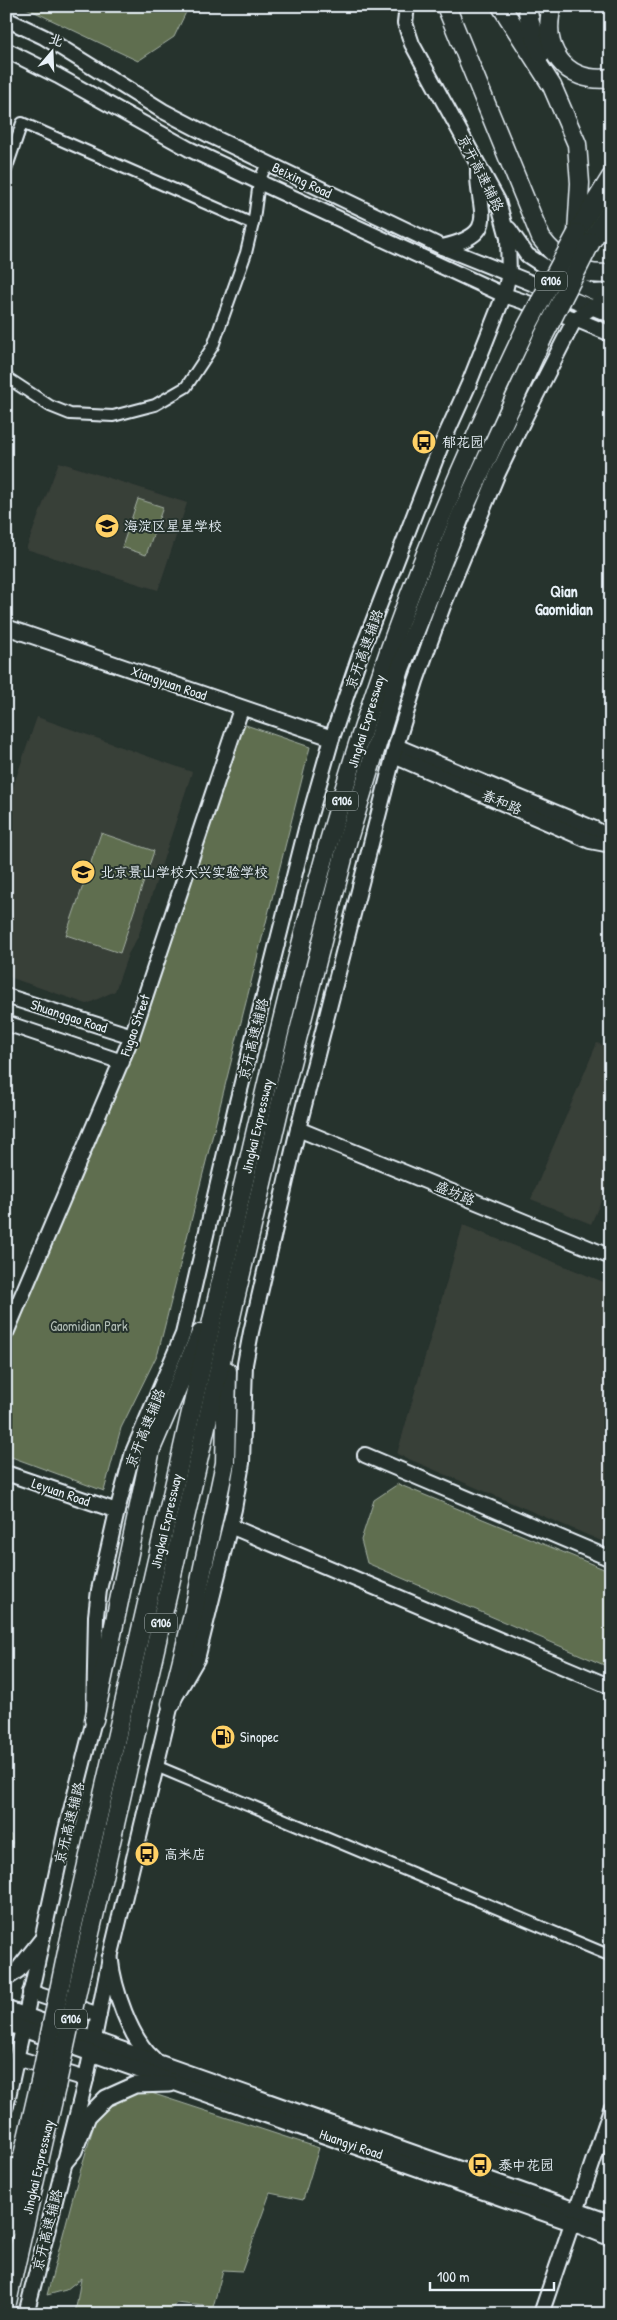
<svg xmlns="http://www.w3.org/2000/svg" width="617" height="2320" viewBox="0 0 617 2320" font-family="'Patrick Hand','LXGW WenKai TC',sans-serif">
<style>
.built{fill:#393f39}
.green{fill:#5f6e50;stroke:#a4b0a4}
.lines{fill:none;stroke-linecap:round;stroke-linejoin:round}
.street-casing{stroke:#e8f1f8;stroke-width:14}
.secondary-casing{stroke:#e8f1f8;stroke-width:18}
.primary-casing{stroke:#e8f1f8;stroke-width:19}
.highway-casing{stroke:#e8f1f8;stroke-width:21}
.street{stroke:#26332d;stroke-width:10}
.secondary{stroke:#26332d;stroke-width:14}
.primary{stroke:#26332d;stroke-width:15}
.highway{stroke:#26332d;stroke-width:18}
.highway-bridge-casing{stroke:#e8f1f8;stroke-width:21;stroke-linecap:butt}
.highway-bridge{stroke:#26332d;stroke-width:18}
.labels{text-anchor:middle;stroke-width:4;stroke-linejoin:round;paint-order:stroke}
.shield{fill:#26332d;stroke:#aeb8bb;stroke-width:1}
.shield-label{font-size:12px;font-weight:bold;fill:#e8f1f8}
.street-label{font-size:14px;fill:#e8f1f8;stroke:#26332d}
.poi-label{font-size:14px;fill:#e8f1f8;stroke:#26332d;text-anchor:start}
.park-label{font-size:14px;fill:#b1bdb5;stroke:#26332d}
.quarter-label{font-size:16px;font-weight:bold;fill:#e8f1f8;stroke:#26332d}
</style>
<rect width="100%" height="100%" fill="#26332d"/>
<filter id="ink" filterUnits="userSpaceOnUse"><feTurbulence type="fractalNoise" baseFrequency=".02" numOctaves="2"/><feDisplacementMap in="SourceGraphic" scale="10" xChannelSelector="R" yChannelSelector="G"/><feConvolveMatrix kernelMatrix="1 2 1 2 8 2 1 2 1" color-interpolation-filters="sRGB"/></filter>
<g filter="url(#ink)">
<g class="built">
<path d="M59 462 187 503 158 590 26 549Z"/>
<path d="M37 717 192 772 138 937 128 954 115 991 87 1004 6 976V807Z"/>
<path d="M597 1043 611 1048V1178L591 1224 531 1199Z"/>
<path d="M463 1225 611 1285V1545L397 1454Z"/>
</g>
<g class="green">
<path d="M22 6H189L174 37 138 61Z"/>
<path d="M138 499 163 507 146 555 122 547Z"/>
<path d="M237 722 310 747 158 1353 121 1428 104 1491 6 1455V1333L109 1093Z"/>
<path d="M101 833 154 851 120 953 66 935Z"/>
<path d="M398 1484 611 1572V1668L367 1563 361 1540 374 1500Z"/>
<path d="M6 1833 11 1835 12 1843 6 1861Z"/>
<path d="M136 2088 319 2148 303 2200 270 2193 242 2271 223 2270 213 2307 176 2303 168 2314H75L81 2278 66 2290 47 2295 75 2189 96 2118 117 2096Z"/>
</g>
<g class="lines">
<defs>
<g id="street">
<path d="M6 170 22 123 253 224"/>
<path d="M6 377 50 406 70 414 113 416 155 405 186 387 213 346 246 253 254 219 259 182 267 163"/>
<path d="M156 1766 611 1956"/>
</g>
<g id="secondary">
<path d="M6 19 44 37 163 111 213 137 442 247 611 315"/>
<path d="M6 50 58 76 189 149 259 182 504 295 575 319 611 334"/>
<path d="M509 229 527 255 559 276 593 292 611 291"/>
<path d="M442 247C503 233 476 212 478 168"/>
<path d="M6 627 332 738"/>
<path d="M396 746 595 829 611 838"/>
<path d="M394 756 590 841 611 845"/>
<path d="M6 996 132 1036"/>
<path d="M6 1023 122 1062"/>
<path d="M298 1129 611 1257"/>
<path d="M6 1333 132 1036 241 709"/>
<path d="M365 1455 611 1559"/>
<path d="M6 1473 117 1511"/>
<path d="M230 1526 611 1687"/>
<path d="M30 1992 99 2015"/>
<path d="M17 2058 86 2079"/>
<path d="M6 2106 66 1830 94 1720 96 1616 99 1590 117 1511 133 1452 183 1334 235 1110 306 829 332 738 359 658 440 448 468 386 504 295 509 274 508 238 498 201 412 44 405 23 407 6"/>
<path d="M26 2314 86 2079 110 1958 171 1704 197 1659 234 1509 242 1463 245 1364 251 1332 298 1129 396 746 416 681 443 606 497 475 523 421 575 319 611 295"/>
<path d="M541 2314 611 2109"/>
</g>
<g id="primary">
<path d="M110 1958C113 1988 130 2039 153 2059"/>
<path d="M6 1978 18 1970 41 1941"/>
<path d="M6 2009 611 2223"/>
<path d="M6 2023 573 2223 611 2238"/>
<path d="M64 2163 74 2151 88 2116 106 2098 135 2085 170 2084"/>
</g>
<g id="highway">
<path d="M446 6 541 238C557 260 583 278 611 273"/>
<path d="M501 6 552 86 577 144 580 183 577 233"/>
<path d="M527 6 530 23 541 54"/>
<path d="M552 6C541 49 564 84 611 78"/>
<path d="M578 230 611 177"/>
<path d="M591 242 611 210"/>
<path d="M171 1704 192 1619 225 1463 227 1371"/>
<path d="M94 1720 151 1449 201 1333"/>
<path d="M68 1947C117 1735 165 1524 214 1312 264 1096 311 875 384 666 423 551 473 439 525 330"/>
<path d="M86 1951 236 1295 279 1110 348 839 400 669 460 517 542 339"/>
<path d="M6 2229 40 2082"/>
<path d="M6 2307 56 2087"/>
</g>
</defs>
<use href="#street" class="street-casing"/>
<use href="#secondary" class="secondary-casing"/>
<use href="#primary" class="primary-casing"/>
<use href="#highway" class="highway-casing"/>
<use href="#street" class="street"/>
<use href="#secondary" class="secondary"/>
<use href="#primary" class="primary"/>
<use href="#highway" class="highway"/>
<defs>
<g id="highway-bridge">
<path d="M525 330 577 233"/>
<path d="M542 339 591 242"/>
<path d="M40 2082 68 1947"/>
<path d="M56 2087 86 1951"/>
</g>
</defs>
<use href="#highway-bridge" class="highway-bridge-casing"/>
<use href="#highway-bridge" class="highway-bridge"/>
</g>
</g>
<defs>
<symbol id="bus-disc" viewBox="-11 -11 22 22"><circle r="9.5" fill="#ffd166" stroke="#26332d"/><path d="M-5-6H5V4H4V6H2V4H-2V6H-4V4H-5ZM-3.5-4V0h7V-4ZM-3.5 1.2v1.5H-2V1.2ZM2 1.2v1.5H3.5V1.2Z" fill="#111"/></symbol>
<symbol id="school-disc" viewBox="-11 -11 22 22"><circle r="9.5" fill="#ffd166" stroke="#26332d"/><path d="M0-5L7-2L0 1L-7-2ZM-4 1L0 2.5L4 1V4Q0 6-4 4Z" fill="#111"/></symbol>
<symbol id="fuel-disc" viewBox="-11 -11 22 22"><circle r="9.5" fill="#ffd166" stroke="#26332d"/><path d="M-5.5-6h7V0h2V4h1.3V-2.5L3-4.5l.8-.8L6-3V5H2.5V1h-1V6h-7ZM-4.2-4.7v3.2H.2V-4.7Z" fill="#111"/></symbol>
</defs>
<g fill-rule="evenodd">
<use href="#bus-disc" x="410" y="428" width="28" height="28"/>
<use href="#school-disc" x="93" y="512" width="28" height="28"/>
<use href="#school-disc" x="69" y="858" width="28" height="28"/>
<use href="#fuel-disc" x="209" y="1723" width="28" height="28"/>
<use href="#bus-disc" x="133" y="1840" width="28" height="28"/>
<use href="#bus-disc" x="466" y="2151" width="28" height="28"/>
</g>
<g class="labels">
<g class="shield">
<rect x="535" y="271.5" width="32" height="19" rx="4"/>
<rect x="326" y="791.5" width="32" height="19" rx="4"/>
<rect x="145" y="1613.5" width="32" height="19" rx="4"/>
<rect x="55" y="2009.5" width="32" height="19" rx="4"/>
</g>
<g class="shield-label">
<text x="551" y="285">G106</text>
<text x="342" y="805">G106</text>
<text x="161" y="1627">G106</text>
<text x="71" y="2023">G106</text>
</g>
<g class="street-label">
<text transform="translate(481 173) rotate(63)" y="5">京开高速辅路</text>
<text transform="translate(302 180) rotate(26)" y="5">Beixing Road</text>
<text transform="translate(364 649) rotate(-70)" y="5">京开高速辅路</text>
<text transform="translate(169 683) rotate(19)" y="5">Xiangyuan Road</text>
<text transform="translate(366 721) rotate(-73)" y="5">Jingkai Expressway</text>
<text transform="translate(502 802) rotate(23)" y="5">春和路</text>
<text transform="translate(69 1016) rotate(18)" y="5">Shuanggao Road</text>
<text transform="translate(135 1025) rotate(-71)" y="5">Fugao Street</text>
<text transform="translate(253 1039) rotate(-76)" y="5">京开高速辅路</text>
<text transform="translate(257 1126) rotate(-77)" y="5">Jingkai Expressway</text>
<text transform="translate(455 1193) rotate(23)" y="5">盛坊路</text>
<text transform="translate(145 1428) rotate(-68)" y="5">京开高速辅路</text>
<text transform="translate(61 1492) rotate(19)" y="5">Leyuan Road</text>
<text transform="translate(166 1521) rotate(-77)" y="5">Jingkai Expressway</text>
<text transform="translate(69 1823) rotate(-76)" y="5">京开高速辅路</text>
<text transform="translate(351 2144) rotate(19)" y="5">Huangyi Road</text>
<text transform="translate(38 2167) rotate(-77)" y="5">Jingkai Expressway</text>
<text transform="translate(47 2230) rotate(-76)" y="5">京开高速辅路</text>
</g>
<g class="poi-label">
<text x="442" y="447">郁花园</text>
<text x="124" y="531">海淀区星星学校</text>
<text x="100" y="877">北京景山学校大兴实验学校</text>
<text x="240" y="1742">Sinopec</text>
<text x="164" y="1859">高米店</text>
<text x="498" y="2170">泰中花园</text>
</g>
<g class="park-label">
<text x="89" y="1331">Gaomidian Park</text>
</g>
<g class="quarter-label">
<text x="564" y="597">Qian<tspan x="564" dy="18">Gaomidian</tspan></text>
</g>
</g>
<rect width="617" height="2320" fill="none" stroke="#26332d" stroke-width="25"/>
<rect x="12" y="12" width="592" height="2295" fill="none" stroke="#e8f1f8" stroke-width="2" filter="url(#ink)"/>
<g transform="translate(52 52) rotate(19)" stroke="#26332d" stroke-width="4" paint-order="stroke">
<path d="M0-4L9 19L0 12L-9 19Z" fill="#e8f1f8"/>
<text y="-8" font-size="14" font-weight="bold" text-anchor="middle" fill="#e8f1f8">北</text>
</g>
<path d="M430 2282v8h124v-8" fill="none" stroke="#e8f1f8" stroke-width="2.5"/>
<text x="437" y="2282" font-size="15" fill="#e8f1f8" stroke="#26332d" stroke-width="4" paint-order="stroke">100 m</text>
</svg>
